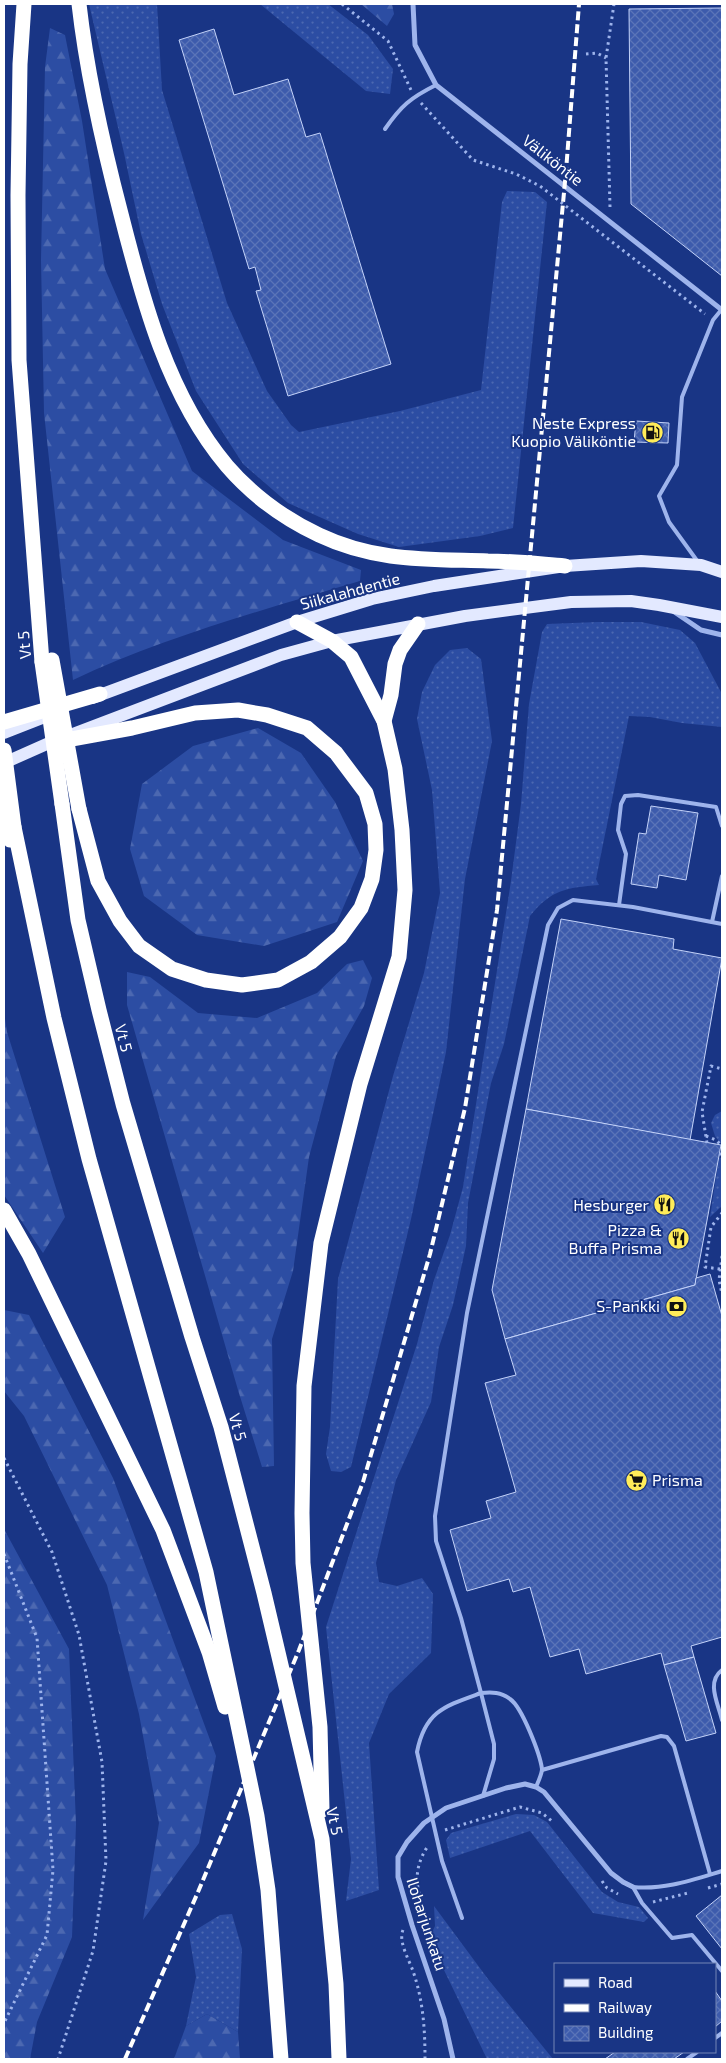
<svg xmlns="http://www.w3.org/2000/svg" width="726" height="2063" viewBox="0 0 726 2063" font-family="'Exo 2',sans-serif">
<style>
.grass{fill:url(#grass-dots)}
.forest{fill:url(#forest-firs)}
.building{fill:url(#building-cross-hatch);stroke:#c3d2f9}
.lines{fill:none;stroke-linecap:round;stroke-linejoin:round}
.path{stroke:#9eb4ec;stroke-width:3;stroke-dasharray:2.5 4;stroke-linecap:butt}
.service{stroke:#9eb4ec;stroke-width:4}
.minor{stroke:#9eb4ec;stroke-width:5}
.primary{stroke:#e3e9ff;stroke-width:12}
.motorway{stroke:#fff;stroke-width:15}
.rail{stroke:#fff;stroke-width:4;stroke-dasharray:9 4;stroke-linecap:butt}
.motorway-bridge{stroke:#fff;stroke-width:15}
.labels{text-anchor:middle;stroke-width:4;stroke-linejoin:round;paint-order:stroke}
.street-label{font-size:16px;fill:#fff;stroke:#193585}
.poi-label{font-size:16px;fill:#fff;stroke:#193585;text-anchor:end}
</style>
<defs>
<pattern id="grass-dots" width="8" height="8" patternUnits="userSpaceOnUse" patternTransform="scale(1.25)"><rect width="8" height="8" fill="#2c4da3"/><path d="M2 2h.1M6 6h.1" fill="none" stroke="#4c68b1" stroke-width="1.8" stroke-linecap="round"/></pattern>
<pattern id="forest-firs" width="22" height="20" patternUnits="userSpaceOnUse" patternTransform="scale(1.25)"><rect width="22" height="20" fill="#2c4da3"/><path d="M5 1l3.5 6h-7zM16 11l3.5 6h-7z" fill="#4c68b1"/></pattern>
<pattern id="building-cross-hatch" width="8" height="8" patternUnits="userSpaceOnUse" patternTransform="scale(1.25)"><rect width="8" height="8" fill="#3d5bac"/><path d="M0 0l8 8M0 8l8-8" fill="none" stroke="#5a74b8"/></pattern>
</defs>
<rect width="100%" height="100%" fill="#193585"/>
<g class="grass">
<path d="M89 4H157L162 90 227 303 267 391 291 425 299 432 400 411 481 390 502 202 507 191 535 192 547 202 513 528 480 536 399 547 358 534 288 503 243 464 196 391 162 304 141 234 124 153Z"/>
<path d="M260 4H328L368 35 393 69 390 94 366 91Z"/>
<path d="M598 622H641L680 630 695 643 722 694V727L682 723 650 717 629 716 596 879 599 885C566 888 552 889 530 916L504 1044 491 1083 468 1203 466 1246 453 1305 439 1347 431 1402 396 1480 376 1563 379 1582 397 1586 422 1578 433 1594 431 1653 389 1694 369 1743 379 1890 346 1901 351 1859 326 1627 417 1344 434 1280 450 1235 463 1187 511 881 521 804 529 704 542 632 547 624Z"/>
<path d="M467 648 481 659 492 741 465 879 446 1052 411 1219 351 1467 341 1472 331 1471 326 1454 330 1427 338 1279 393 1076 424 973 440 893 432 790 417 719 422 692 435 665 450 650Z"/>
<path d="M722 1111V1145L715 1136 711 1123 715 1115Z"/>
<path d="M719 1158H722V1206L710 1217Z"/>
<path d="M516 1814 534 1815 547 1822 602 1892 618 1902 639 1907 648 1918 644 1922 593 1913 530 1831 450 1858 446 1840 451 1833Z"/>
<path d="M434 1906 488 1979 553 2059H487L429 1939 435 1926Z"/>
<path d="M232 1914 242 1949 238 2032 207 2014 186 2026 196 1977 189 1934 220 1915Z"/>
</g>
<g class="forest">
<path d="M361 4H392L394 14 387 26Z"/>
<path d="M50 28 65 35 82 121 105 269 192 471 283 540 361 570 360 581C263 610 164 637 73 680L44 413 41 260 45 67Z"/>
<path d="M258 728 301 753 335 802 363 861 337 922 264 946 197 935 144 896 130 849 142 784 193 746Z"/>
<path d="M363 960 372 978 364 1006 336 1056 309 1157 293 1271 272 1339 274 1466 262 1467 238 1390 127 1005V972L150 977 198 1013 257 1018 317 993 347 964Z"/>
<path d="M4 1012 7 1032 65 1217 43 1253 4 1195Z"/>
<path d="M4 1310 29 1315 113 1478 216 1756 199 1843 143 1920 159 1823 139 1714 107 1585 24 1416 4 1391Z"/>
<path d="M4 1529 69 1649 76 1824 72 1937 37 2022 30 2059H4Z"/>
<path d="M207 2014 238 2032 240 2059H174L186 2026Z"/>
</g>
<g class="building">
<path d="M722 8V276L631 204 629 9Z"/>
<path d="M214 29 234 95 288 79 306 137 320 133 391 364 288 396 256 291 261 290 255 267 249 269 179 40Z"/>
<path d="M636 421 669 423 668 443 634 442Z"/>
<path d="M651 806 698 813 686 880 659 875 657 888 631 884 639 833 646 834Z"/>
<path d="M561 919 674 939 673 949 722 958 690 1140 526 1109Z"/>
<path d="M526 1109 721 1145 695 1285 505 1339 492 1290Z"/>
<path d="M710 1274 722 1316V1637L691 1646 694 1657 664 1665 661 1653 586 1674 579 1649 550 1657 530 1587 513 1592 509 1579 467 1591 450 1530 491 1518 486 1501 516 1492 485 1383 516 1375 505 1339 695 1285 696 1278Z"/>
<path d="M694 1657 716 1733 686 1741 664 1665Z"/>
<path d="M722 1895V1949L696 1916Z"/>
<path d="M715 1991 722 2001V2021L715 2027Z"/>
<path d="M615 2052H684L674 2059H605Z"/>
</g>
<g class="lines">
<g class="path">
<path d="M342 4 388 41 411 90"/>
<path d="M586 54 597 53 606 58"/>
<path d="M421 103 473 160 516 174 540 186 705 314"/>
<path d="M610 207 606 58 614 4"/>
<path d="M706 1136 716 1140 722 1146"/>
<path d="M707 1143 702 1112 711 1066 722 1069"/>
<path d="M719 1154H722"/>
<path d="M722 1256 719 1280 722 1294"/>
<path d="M720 1269 705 1267 711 1227 722 1213"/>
<path d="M4 1458 52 1552 79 1635 102 1762 106 1861 93 1951 58 2059"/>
<path d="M4 1554 37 1638 53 1870 47 1935 4 2023"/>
<path d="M445 1830 520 1807 542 1813 553 1822"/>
<path d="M602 1881 607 1888 618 1894"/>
<path d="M708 1888 722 1884"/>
<path d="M653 1902 688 1893"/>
<path d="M422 1922 427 1920C418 1892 410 1873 428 1846"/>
<path d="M403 1930C398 1941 409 1960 413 1971 423 2000 425 2028 425 2059"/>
</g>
<g class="service">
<path d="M385 129C401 106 410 98 436 85"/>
<path d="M698 562 669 522 659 496 677 465 682 397 713 320 722 309"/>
<path d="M619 905 626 854 618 830 621 804 625 796 638 795 716 807 722 826"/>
<path d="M712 922 722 876"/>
<path d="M722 1670C706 1682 718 1703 722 1720"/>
<path d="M542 1770 661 1736 667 1737 674 1746 710 1874"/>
<path d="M536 1787C538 1782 542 1774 542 1769 540 1754 522 1707 510 1699 501 1692 492 1692 481 1693L461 1618 436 1541 435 1516 467 1313 548 925 558 908 573 900 633 907 722 924"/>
<path d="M633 1887 642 1903 672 1938 692 1935 722 1971"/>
<path d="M633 1887C664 1890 692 1880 722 1871"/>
<path d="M462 1918 442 1861 417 1752C425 1711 445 1706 481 1693L494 1744V1759L483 1796"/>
<path d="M715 2038 722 2033"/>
<path d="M687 2059 697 2052"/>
</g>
<g class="minor">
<path d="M413 4 415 45 436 85 722 310"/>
<path d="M673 611 701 630 722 635"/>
<path d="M453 2059 444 2019 412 1925 398 1877V1857L407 1842 424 1823 446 1808 506 1788 525 1784 536 1787 544 1792 611 1873 623 1882 633 1887"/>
</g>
<g class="primary">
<path d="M92 698 297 622 372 599 434 586 565 566 641 561 701 565 722 572"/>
<path d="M4 733 50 715"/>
<path d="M4 763 49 743 281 655 332 641 465 616 571 602 631 601 659 605 722 617"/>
</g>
<g class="motorway">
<path d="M24 4 20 64 18 195 19 360 42 662"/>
<path d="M79 4C87 75 103 145 121 214 143 301 168 396 227 466 252 495 285 519 319 535 376 562 427 559 488 561 513 561 539 564 565 566"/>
<path d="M297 622 332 641 351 657 384 721 395 769 402 830 405 890 399 957 360 1084 321 1243 304 1386 302 1513 303 1563 320 1727 322 1810"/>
<path d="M384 721 391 695 395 664 400 650 418 624"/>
<path d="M4 722 100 694"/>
<path d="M55 742 132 728 195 713 238 710 267 715 307 728 336 753 366 793 375 824 376 850 372 879 361 908 340 937 311 962 278 980 242 985 206 980 172 969 139 946 120 921 98 881 79 809"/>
<path d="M62 804 78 920 99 1010 123 1104 192 1337 221 1427 264 1593 322 1839 336 1984 339 2059"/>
<path d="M4 815 10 840"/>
<path d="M14 827 54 1018 89 1159 206 1572 257 1816 268 1890 281 2059"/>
<path d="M4 1210 29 1254 163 1530 209 1652 225 1707"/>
</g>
<path class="rail" d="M125 2059 198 1892 299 1650 363 1482 430 1254 465 1108 497 910 566 171 579 4"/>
<g class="motorway-bridge">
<path d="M52 660 79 809"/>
<path d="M42 662 62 804"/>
<path d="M4 750 14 827"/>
</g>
</g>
<defs>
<symbol id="fuel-disc" viewBox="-11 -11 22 22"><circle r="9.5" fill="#ffec59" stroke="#193585"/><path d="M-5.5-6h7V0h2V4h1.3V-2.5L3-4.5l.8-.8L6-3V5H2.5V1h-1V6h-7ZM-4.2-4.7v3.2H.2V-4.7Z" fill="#111"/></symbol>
<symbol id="restaurant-disc" viewBox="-11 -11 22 22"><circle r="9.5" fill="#ffec59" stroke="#193585"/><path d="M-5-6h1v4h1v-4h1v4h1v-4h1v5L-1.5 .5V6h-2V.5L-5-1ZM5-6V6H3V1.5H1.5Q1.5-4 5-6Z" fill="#111"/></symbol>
<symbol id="bank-disc" viewBox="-11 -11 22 22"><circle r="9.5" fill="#ffec59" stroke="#193585"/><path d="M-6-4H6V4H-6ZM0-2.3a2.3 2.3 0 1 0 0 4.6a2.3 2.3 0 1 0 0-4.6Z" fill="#111"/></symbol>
<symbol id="supermarket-disc" viewBox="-11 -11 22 22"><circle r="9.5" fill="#ffec59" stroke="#193585"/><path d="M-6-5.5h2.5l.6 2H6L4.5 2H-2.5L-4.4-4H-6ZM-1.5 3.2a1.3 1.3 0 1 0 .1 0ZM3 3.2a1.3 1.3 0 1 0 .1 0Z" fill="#111"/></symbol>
</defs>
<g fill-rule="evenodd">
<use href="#fuel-disc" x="640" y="420" width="25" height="25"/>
<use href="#restaurant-disc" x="652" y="1192" width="25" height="25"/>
<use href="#restaurant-disc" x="666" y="1226" width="25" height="25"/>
<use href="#bank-disc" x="664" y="1294" width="25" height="25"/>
<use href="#supermarket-disc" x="624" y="1468" width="25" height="25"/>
</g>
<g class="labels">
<g class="street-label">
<text transform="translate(553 160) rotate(38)" y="6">Väliköntie</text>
<text transform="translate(350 591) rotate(-15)" y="6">Siikalahdentie</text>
<text transform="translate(24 645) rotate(-95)" y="6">Vt 5</text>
<text transform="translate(124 1038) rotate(75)" y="6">Vt 5</text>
<text transform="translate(238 1427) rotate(74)" y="6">Vt 5</text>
<text transform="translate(335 1821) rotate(77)" y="6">Vt 5</text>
<text transform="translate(427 1924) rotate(72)" y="6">Iloharjunkatu</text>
</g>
<g class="poi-label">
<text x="636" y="429">Neste Express<tspan x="636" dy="18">Kuopio Väliköntie</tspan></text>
<text x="649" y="1211">Hesburger</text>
<text x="662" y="1236">Pizza &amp;<tspan x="662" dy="18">Buffa Prisma</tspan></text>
<text x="660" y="1312">S-Pankki</text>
<text x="652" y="1486" text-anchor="start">Prisma</text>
</g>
</g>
<rect width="726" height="2063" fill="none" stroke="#ffffff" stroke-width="10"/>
<rect x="554" y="1963" width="162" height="90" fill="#193585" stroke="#7586b6"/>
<rect x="564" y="1979" width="25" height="8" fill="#e3e9ff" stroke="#7586b6"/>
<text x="598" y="1988" font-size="15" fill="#ffffff">Road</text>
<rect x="564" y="2004" width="25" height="8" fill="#ffffff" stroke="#7586b6"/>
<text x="598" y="2013" font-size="15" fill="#ffffff">Railway</text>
<rect x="564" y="2026" width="25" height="15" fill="url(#building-cross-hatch)" stroke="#7586b6"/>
<text x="598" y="2038" font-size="15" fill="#ffffff">Building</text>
</svg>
